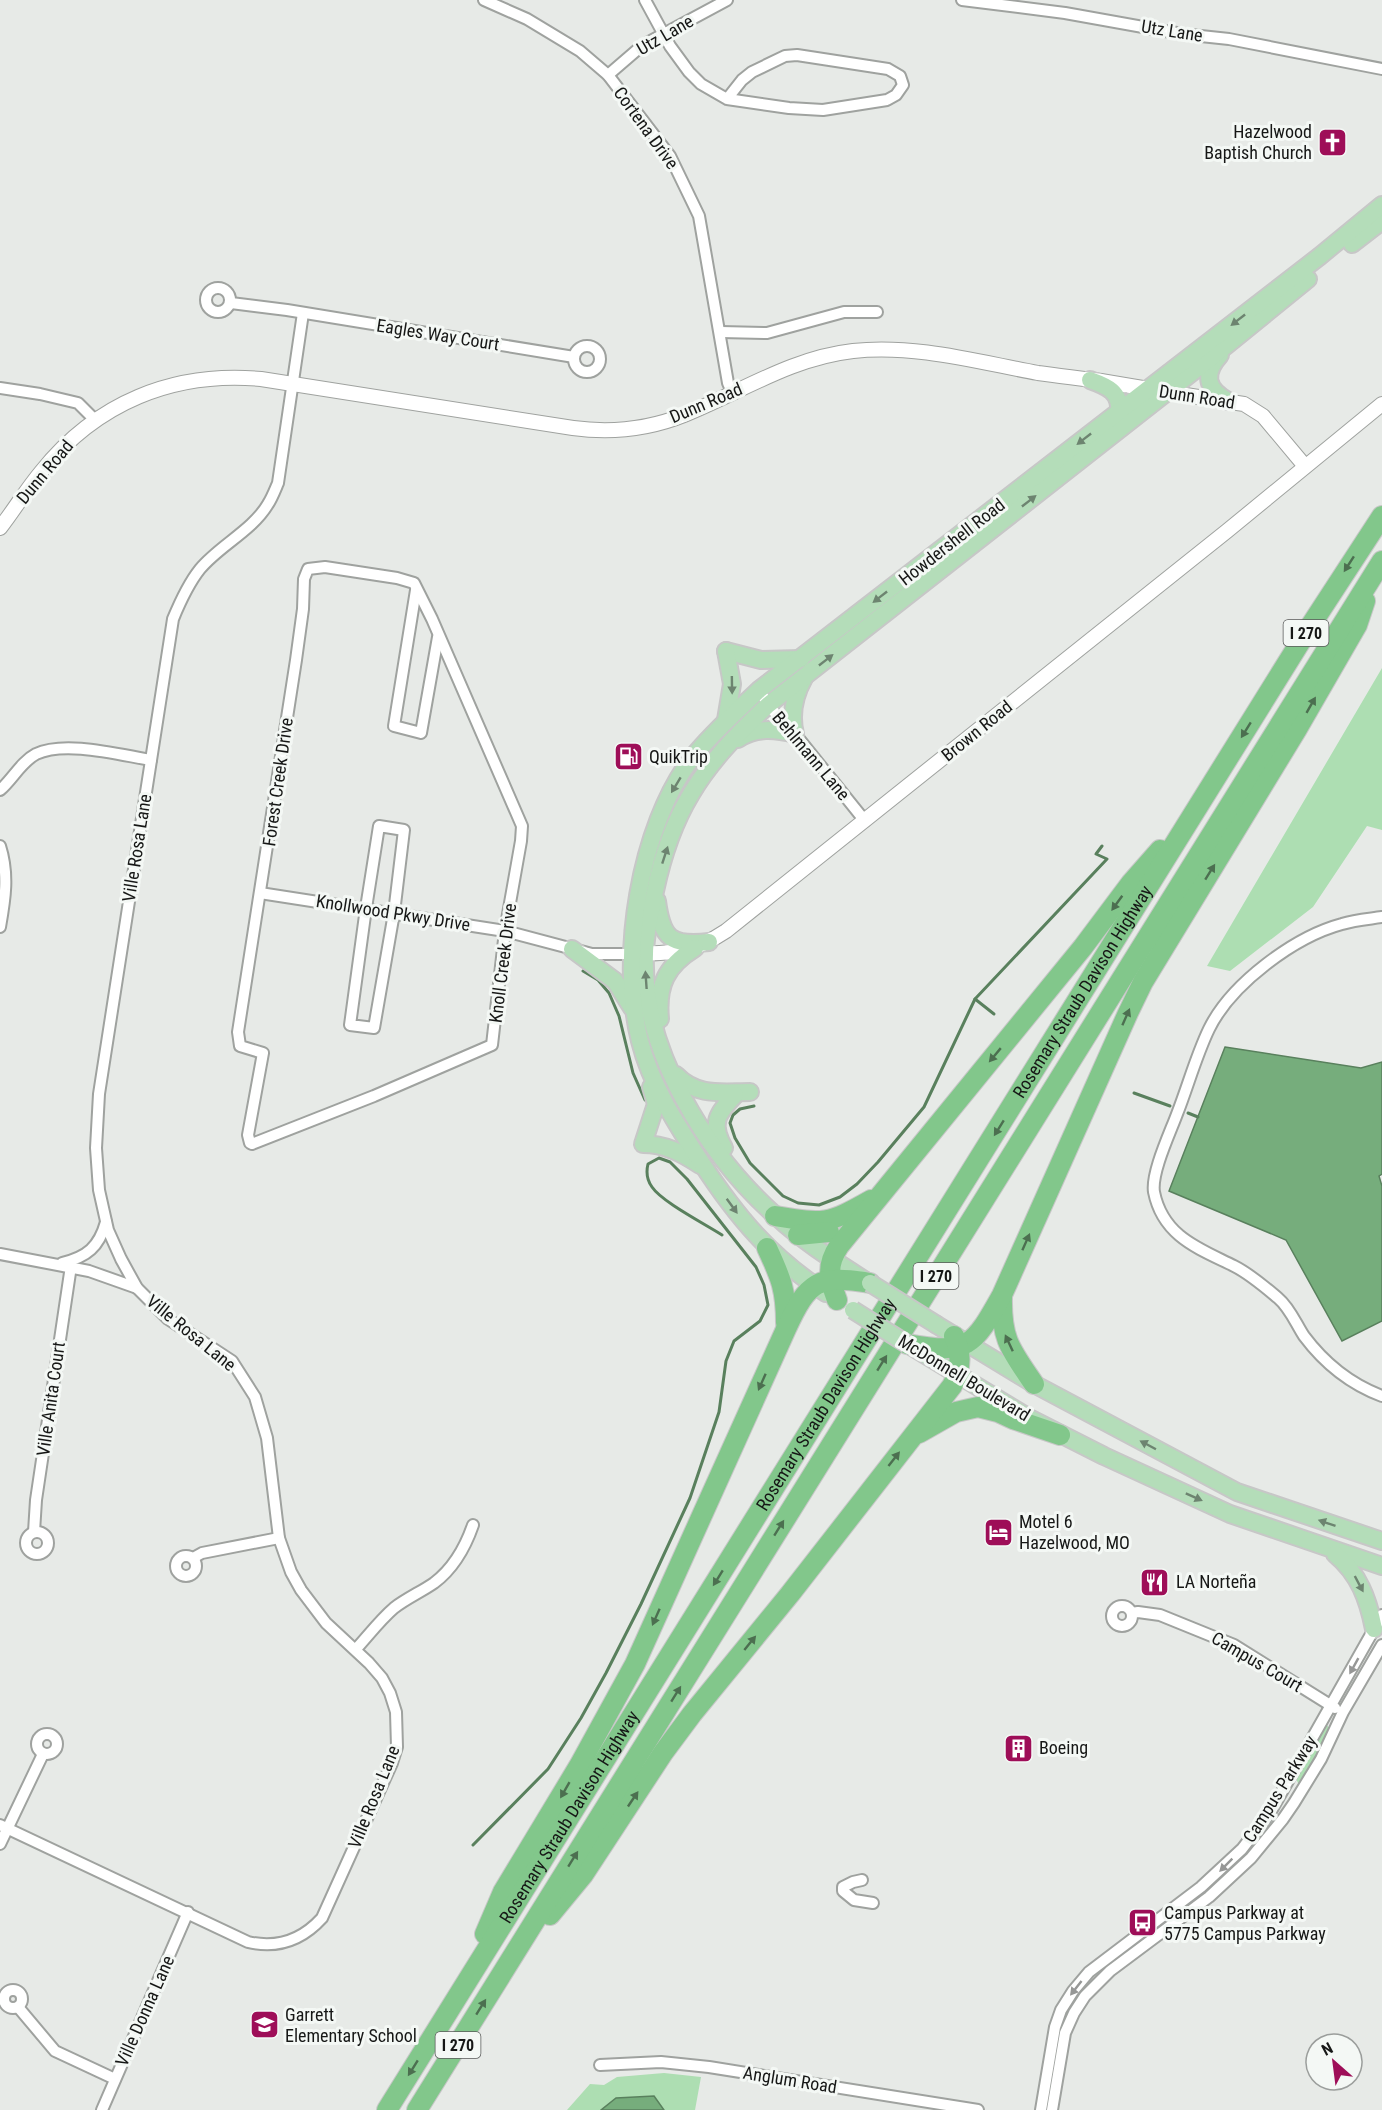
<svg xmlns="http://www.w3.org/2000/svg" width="1382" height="2110" viewBox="0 0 1382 2110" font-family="'Roboto Condensed',sans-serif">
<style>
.green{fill:#addeb2}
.water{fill:#76ad7c;stroke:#59805d;stroke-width:1.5}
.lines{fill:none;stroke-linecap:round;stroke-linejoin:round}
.stream{stroke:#59805d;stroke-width:3}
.minor-casing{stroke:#9fa29f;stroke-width:14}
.tertiary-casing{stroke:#9fa29f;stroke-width:16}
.primary-casing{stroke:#c7c7c7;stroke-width:20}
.motorway-casing{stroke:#c7c7c7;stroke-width:22}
.minor{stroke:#fff;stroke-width:10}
.tertiary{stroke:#fff;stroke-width:14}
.primary{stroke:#b4ddb9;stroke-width:16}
.motorway{stroke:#82c78b;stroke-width:20}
.primary-bridge-casing{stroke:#c7c7c7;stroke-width:20;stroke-linecap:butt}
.primary-bridge{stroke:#b4ddb9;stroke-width:16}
.oneway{fill:#6d8470}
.oneway2{fill:#4c6f50}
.oneway3{fill:#969796}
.labels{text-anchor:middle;stroke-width:6;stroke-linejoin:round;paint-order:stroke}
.shield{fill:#f4f8f5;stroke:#595a59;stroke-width:1.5}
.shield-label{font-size:16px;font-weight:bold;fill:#161716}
.street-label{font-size:18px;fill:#161716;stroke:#f4f8f5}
.poi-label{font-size:18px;fill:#161716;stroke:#f4f8f5;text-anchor:start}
</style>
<rect width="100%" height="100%" fill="#e7eae7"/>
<g class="green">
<path d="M1382 668V830L1367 826 1313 907 1230 971 1207 966Z"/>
<path d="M1327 1725 1329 1728 1316 1758 1300 1783H1298L1296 1778 1325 1726Z"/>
<path d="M664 2073 701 2077 695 2110H664L654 2096 616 2098 601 2110H567L590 2084 604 2085 617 2077Z"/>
</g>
<g class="water">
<path d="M1225 1047 1361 1068 1382 1062V1174L1379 1176 1382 1186V1321L1342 1341 1286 1240 1169 1191Z"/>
<path d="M654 2096 664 2110H601L616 2098Z"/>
</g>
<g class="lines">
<g class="stream">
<path d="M583 971 598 980 609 993 619 1016 633 1073 645 1100"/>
<path d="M975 999 994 1014"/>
<path d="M1134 1093 1170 1106"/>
<path d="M754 1106 740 1109 733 1115 730 1123 735 1138 750 1163 783 1196 798 1203 819 1205 840 1197 857 1184 878 1162 924 1107 975 999 1107 859 1096 854 1102 846"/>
<path d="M1188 1113 1198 1117"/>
<path d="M473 1845 548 1769 581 1718 606 1673 641 1604 690 1498 719 1412 726 1361 734 1341 760 1321 768 1305 764 1285 756 1267 687 1179 670 1162 659 1158 648 1164C646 1172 647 1180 652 1187 662 1202 705 1224 722 1235"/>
</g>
<defs>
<g id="minor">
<path d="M484 0 527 19 580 51 608 75 670 156 699 216 728 383 732 392"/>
<path d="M645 0 670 46 689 72 701 84 727 99 789 108 823 110 887 100 896 95 903 85 900 76 888 69 797 55 785 56 752 72 742 80 727 99"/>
<path d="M962 0 1065 13 1182 34 1229 39 1382 69"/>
<path d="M608 75 637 50 649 42 727 0"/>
<circle cx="218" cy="300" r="12"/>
<path d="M231 303 287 310 574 357"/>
<path d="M721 332 767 333 844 312H877"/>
<circle cx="587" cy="359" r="13"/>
<path d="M0 388 40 394 78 403 95 420"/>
<path d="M325 567 397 578 414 583 432 619 522 826 521 841 505 931 492 1045 374 1096 252 1144 250 1143 248 1135 263 1053 240 1046 238 1032 296 660 303 609 304 579 308 569Z"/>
<path d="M416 590 394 726 421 733 438 637"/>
<path d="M759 690C769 706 780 722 795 734L865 821"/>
<path d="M0 790C12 780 21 762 36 754 65 740 120 755 151 760"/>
<path d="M379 826 404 830 394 913 374 1028 350 1025 366 908Z"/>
<path d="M0 846C9 874 5 899 0 927"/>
<path d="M260 893 505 931 592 954H632"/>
<path d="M1382 917C1369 919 1355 920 1342 924 1294 937 1231 984 1209 1029 1196 1056 1188 1086 1177 1114 1170 1133 1151 1173 1154 1192 1163 1237 1200 1249 1234 1266 1250 1274 1265 1287 1278 1298 1290 1308 1296 1324 1304 1336 1325 1364 1350 1384 1382 1396"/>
<path d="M0 1254 89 1271 137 1288"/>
<path d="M62 1263C87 1257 99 1247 106 1222"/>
<circle cx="37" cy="1543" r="11"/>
<path d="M34 1532 36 1500 71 1266"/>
<circle cx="186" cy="1566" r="10"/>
<path d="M193 1558 202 1553 279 1538"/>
<circle cx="1122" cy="1616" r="10"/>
<path d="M1132 1613 1138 1612 1160 1615 1234 1645 1335 1708"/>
<path d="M356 1649C368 1636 380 1620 394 1608 407 1598 421 1592 434 1583 454 1568 465 1548 473 1525"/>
<circle cx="47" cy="1744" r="10"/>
<path d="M0 1825 248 1942C278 1949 302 1940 322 1918L392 1763 397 1747 396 1712 390 1693 382 1678 369 1663 326 1623 301 1590 291 1572 279 1538 267 1438 255 1397 232 1361 168 1319 137 1288 121 1259 108 1230 99 1190 96 1148 99 1094 173 619C180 602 188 584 200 569 220 545 252 531 268 504 272 498 275 490 278 483L303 313"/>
<path d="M0 1844 43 1754"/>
<path d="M862 1880 853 1882 843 1887V1891L854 1900 873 1903"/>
<circle cx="13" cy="1999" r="9"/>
<path d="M18 2007 55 2051 115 2079"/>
<path d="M600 2065 661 2062 709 2067 978 2110"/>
<path d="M102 2110 188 1912"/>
<path d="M1041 2110 1055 2027 1061 2010 1073 1991 1089 1972 1201 1887 1242 1849 1271 1811 1382 1615"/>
<path d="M1052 2110 1065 2033 1074 2013 1085 1996 1110 1971 1209 1897 1251 1858 1283 1819 1294 1803 1321 1759 1343 1712 1382 1645"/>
</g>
<g id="tertiary">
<path d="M0 528C14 510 26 490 41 472 96 403 173 371 261 379L573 428C610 433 649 429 684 415 741 392 791 358 853 351 914 344 978 362 1038 373 1058 376 1080 378 1101 381 1148 389 1196 397 1244 404L1263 416 1304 465"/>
<path d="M636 954C674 953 693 953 726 931L1227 531 1382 404"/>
</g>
<g id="primary">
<path d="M1352 244 1382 221"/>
<path d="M1220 355C1203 374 1206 389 1228 401"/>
<path d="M1090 380C1107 386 1121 392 1119 412"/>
<path d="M726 651 761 660 801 659"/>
<path d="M726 720 732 684 726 651"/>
<path d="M738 739C756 727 775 729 795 734 790 714 794 696 804 678"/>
<path d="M657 901C662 939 671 946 709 942"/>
<path d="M572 949 615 981 632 1008"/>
<path d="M660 1019C657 985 666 966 695 948"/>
<path d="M676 1075C697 1097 722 1092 750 1092"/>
<path d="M651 1087 656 1104 643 1144C665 1144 682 1153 700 1165"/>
<path d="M724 1148C710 1123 717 1114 735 1095"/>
<path d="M869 1283C838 1263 805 1243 777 1217 707 1155 641 1050 645 954 645 933 651 911 655 891 662 858 674 822 691 794 711 760 739 732 768 705L1227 345 1308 279"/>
<path d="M826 1293C771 1258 736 1216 701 1162 677 1125 651 1085 640 1041 619 958 639 827 692 758 712 733 736 712 759 690L1320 256 1382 205"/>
<path d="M937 1325 1034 1384 1237 1492 1382 1541"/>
<path d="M909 1345 1031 1419 1104 1456 1230 1514 1382 1566"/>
<path d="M1335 1554C1359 1574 1368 1599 1374 1629"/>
</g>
<g id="motorway">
<path d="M775 1216C824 1224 827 1225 871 1200"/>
<path d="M798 1235 829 1232"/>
<path d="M767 1248C781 1278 786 1290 786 1323"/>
<path d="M1002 1297C1001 1340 1011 1350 1034 1384"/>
<path d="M837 1300C829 1279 826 1265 839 1246L1083 947 1131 883 1160 850"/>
<path d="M907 1344C968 1355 973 1347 1002 1295L1128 1013 1143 982 1297 729 1357 625 1365 601"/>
<path d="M919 1433 956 1412 978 1407 998 1412 1013 1419 1060 1435"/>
<path d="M550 1915 583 1875 663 1753 692 1714 790 1594 952 1386C961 1370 962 1353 954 1336"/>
<path d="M485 1934 503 1892 579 1766 635 1664 786 1329C808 1281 818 1274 870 1283"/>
<path id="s1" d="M387 2110 1309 628 1382 516"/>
<path d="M417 2110 1382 561"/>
</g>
</defs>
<use href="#minor" class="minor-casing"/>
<use href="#tertiary" class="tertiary-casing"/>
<use href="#primary" class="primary-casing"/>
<use href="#motorway" class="motorway-casing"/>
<use href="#minor" class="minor"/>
<use href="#tertiary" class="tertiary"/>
<use href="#primary" class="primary"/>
<use href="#motorway" class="motorway"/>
<defs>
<g id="primary-bridge">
<path d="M870 1283 937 1325"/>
<path d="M853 1310 907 1344"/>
</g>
</defs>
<use href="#primary-bridge" class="primary-bridge-casing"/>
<use href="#primary-bridge" class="primary-bridge"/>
</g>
<defs><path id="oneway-solid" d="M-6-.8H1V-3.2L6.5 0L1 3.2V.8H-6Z" transform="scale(1.5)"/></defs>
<g class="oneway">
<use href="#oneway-solid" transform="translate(1238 320) rotate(142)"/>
<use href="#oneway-solid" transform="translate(1084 439) rotate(142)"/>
<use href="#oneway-solid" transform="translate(1029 501) rotate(-38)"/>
<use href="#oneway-solid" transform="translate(880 597) rotate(142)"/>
<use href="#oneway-solid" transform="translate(826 660) rotate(-38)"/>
<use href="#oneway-solid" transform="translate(732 685) rotate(89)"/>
<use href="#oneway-solid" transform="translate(676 785) rotate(121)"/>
<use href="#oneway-solid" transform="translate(665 855) rotate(-72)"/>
<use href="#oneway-solid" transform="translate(646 980) rotate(-94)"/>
<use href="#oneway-solid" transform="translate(732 1206) rotate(54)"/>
<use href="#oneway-solid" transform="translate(1148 1445) rotate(-152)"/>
<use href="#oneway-solid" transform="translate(1194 1497) rotate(24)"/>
<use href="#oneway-solid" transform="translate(1327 1523) rotate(-161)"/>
<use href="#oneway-solid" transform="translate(1359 1584) rotate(62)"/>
</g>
<g class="oneway2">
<use href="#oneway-solid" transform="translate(1349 564) rotate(123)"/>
<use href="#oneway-solid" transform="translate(1311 705) rotate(-60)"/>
<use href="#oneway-solid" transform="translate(1246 730) rotate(122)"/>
<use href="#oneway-solid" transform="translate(1210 872) rotate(-58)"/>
<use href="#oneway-solid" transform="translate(1117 903) rotate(126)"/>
<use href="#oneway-solid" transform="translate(1126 1017) rotate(-66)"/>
<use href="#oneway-solid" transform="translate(995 1055) rotate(130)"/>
<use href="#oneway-solid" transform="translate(999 1128) rotate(122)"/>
<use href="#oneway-solid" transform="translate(1026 1242) rotate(-66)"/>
<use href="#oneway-solid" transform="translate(1009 1343) rotate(-115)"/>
<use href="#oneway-solid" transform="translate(882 1363) rotate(-58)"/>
<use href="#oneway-solid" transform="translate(762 1382) rotate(114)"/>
<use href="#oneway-solid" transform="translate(894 1459) rotate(-52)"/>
<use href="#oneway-solid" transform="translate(779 1528) rotate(-58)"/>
<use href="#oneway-solid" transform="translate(718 1578) rotate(122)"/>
<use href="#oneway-solid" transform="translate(656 1617) rotate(114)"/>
<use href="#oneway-solid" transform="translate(750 1643) rotate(-51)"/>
<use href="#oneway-solid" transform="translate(676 1694) rotate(-58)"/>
<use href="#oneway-solid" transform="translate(565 1790) rotate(120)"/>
<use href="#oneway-solid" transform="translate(633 1799) rotate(-56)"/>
<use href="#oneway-solid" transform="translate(573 1859) rotate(-58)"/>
<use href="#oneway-solid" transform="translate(481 2007) rotate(-58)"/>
<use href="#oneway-solid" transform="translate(413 2068) rotate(122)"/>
</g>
<g class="oneway3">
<use href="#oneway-solid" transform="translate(1354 1666) rotate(119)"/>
<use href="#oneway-solid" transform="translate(1226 1865) rotate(135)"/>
<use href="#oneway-solid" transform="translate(1076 1988) rotate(128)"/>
</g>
<defs>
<symbol id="church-square" viewBox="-11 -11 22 22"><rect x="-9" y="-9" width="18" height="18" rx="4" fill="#9e0e58" stroke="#f4f8f5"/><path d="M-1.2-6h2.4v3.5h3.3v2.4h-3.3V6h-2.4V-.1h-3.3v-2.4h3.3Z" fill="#fff"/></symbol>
<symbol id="fuel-square" viewBox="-11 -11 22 22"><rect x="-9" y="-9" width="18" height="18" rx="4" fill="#9e0e58" stroke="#f4f8f5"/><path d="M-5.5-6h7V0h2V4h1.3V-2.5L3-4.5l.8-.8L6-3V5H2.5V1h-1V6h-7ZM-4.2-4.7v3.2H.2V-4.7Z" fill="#fff"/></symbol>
<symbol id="hotel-square" viewBox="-11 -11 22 22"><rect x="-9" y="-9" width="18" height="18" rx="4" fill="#9e0e58" stroke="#f4f8f5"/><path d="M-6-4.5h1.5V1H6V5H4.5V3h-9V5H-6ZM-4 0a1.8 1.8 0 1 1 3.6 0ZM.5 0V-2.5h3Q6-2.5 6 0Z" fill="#fff"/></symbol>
<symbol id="restaurant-square" viewBox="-11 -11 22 22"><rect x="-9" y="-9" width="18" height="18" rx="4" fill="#9e0e58" stroke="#f4f8f5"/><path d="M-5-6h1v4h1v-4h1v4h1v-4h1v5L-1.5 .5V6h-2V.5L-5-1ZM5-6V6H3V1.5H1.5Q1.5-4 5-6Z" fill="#fff"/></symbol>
<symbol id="building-square" viewBox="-11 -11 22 22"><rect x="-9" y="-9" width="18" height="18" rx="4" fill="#9e0e58" stroke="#f4f8f5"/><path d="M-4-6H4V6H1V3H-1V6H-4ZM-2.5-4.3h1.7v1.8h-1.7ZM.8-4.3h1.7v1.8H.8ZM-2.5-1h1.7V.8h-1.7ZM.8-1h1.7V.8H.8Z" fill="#fff"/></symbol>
<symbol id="bus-square" viewBox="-11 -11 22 22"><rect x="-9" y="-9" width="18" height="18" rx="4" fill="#9e0e58" stroke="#f4f8f5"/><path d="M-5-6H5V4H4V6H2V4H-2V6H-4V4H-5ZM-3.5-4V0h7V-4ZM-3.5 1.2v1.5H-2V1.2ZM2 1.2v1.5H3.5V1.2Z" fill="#fff"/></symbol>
<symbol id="school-square" viewBox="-11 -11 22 22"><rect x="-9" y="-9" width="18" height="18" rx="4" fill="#9e0e58" stroke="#f4f8f5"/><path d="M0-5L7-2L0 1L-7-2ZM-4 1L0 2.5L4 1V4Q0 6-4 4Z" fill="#fff"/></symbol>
</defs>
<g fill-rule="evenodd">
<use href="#church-square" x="1316" y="126" width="33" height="33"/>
<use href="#fuel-square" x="612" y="740" width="33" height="33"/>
<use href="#hotel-square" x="982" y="1516" width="33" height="33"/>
<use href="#restaurant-square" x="1138" y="1566" width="33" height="33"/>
<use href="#building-square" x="1002" y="1732" width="33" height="33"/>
<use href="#bus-square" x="1126" y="1906" width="33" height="33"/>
<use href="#school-square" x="248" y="2008" width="33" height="33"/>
</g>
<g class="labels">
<g class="shield">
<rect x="1283.5" y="620" width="45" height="26" rx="4.5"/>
<rect x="913.5" y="1263" width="45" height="26" rx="4.5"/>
<rect x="435.5" y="2032" width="45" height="26" rx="4.5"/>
</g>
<g class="shield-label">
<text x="1306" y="639">I 270</text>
<text x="936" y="1282">I 270</text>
<text x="458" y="2051">I 270</text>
</g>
<g class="street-label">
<text transform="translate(1172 31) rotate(9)" y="6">Utz Lane</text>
<text transform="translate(665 35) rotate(-30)" y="6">Utz Lane</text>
<text transform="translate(646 128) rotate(54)" y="6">Cortena Drive</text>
<text transform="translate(438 335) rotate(9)" y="6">Eagles Way Court</text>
<text transform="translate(1197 397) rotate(9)" y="6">Dunn Road</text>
<text transform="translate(706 403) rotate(-23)" y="6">Dunn Road</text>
<text transform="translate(45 472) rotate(-50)" y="6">Dunn Road</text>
<text transform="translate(952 542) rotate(-38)" y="6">Howdershell Road</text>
<text transform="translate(977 731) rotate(-39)" y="6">Brown Road</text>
<text transform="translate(811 756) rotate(50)" y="6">Behlmann Lane</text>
<text transform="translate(278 782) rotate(-82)" y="6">Forest Creek Drive</text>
<text transform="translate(137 848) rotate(-81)" y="6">Ville Rosa Lane</text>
<text transform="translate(393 913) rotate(9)" y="6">Knollwood Pkwy Drive</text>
<text transform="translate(503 963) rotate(-83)" y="6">Knoll Creek Drive</text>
<text dy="6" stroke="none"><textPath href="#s1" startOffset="1317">Rosemary Straub Davison Highway</textPath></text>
<text transform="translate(191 1333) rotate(39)" y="6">Ville Rosa Lane</text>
<text transform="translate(964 1378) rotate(31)" y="6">McDonnell Boulevard</text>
<text transform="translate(51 1399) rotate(-82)" y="6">Ville Anita Court</text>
<text dy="6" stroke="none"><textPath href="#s1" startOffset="831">Rosemary Straub Davison Highway</textPath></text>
<text transform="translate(1257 1662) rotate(30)" y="6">Campus Court</text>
<text transform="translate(1280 1789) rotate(-58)" y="6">Campus Parkway</text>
<text transform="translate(374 1797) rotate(-68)" y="6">Ville Rosa Lane</text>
<text dy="6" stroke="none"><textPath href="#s1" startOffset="345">Rosemary Straub Davison Highway</textPath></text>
<text transform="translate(145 2011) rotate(-66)" y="6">Ville Donna Lane</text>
<text transform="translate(790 2080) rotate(9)" y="6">Anglum Road</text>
</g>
<g class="poi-label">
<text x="1312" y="138" text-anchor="end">Hazelwood<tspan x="1312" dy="21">Baptish Church</tspan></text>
<text x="649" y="763">QuikTrip</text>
<text x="1019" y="1528">Motel 6<tspan x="1019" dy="21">Hazelwood, MO</tspan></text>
<text x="1176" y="1588">LA Norteña</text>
<text x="1039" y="1754">Boeing</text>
<text x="1164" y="1919">Campus Parkway at<tspan x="1164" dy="21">5775 Campus Parkway</tspan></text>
<text x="285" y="2021">Garrett<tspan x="285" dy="21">Elementary School</tspan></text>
</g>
</g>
<g transform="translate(1334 2062) rotate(332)"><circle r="28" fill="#f4f8f5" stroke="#9b9e9c" stroke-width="1.5"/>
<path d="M0-4.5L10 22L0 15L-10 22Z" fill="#9e0e58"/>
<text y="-9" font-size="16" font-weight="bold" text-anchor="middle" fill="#161716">N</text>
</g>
</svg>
